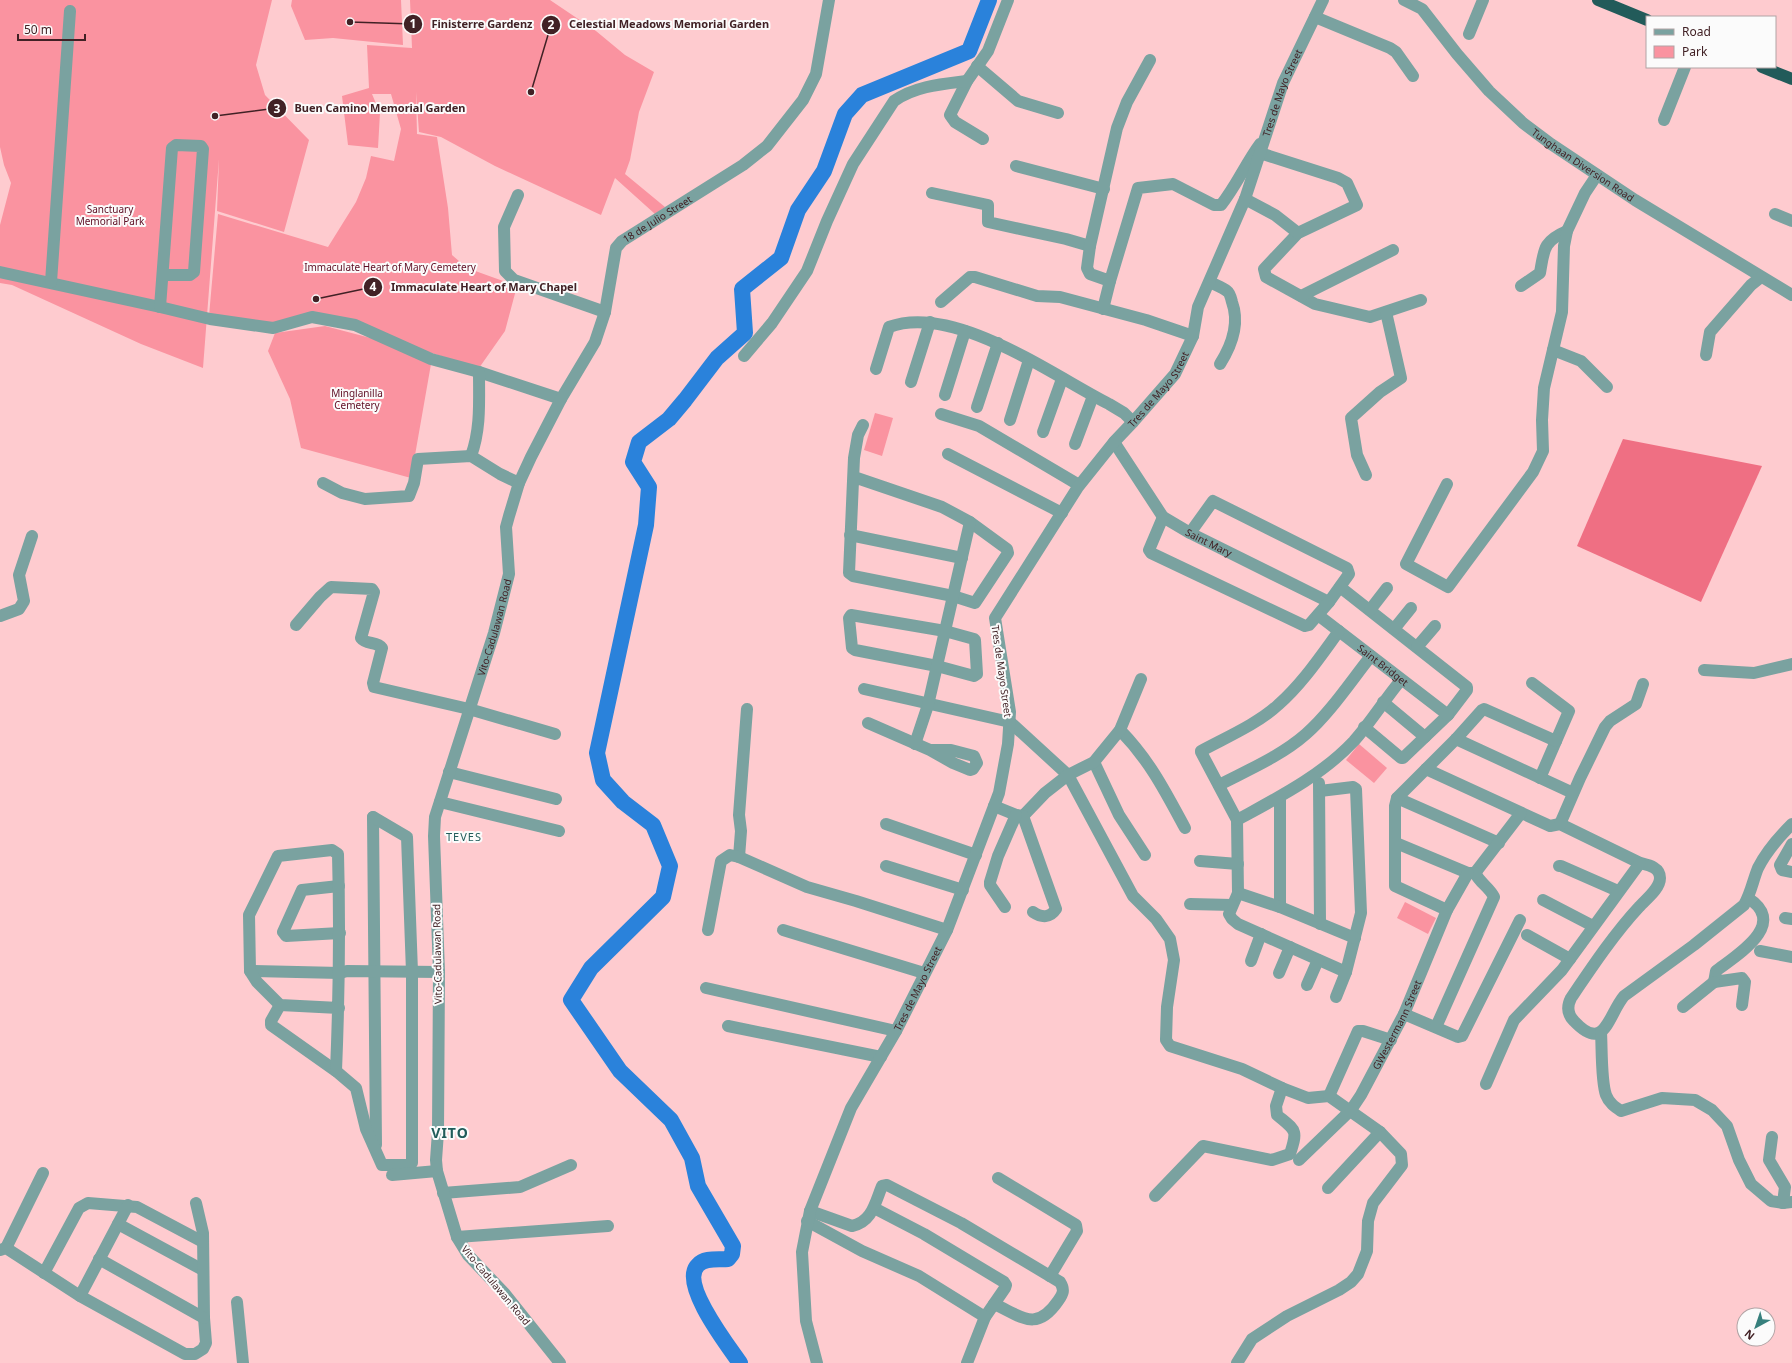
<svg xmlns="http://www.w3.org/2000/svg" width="1792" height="1363" viewBox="0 0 1792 1363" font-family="'Noto Sans',sans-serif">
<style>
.green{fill:#fa93a0}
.forest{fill:#ef6f83}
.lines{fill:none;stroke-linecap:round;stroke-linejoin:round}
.river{stroke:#2a82db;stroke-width:16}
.minor{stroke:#7aa2a0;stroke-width:12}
.highway{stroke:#225b5a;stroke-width:12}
.labels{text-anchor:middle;stroke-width:4;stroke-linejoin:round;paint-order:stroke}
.street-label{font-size:10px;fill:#412125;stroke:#fbfbfb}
.park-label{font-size:10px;fill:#5d0c22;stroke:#fbfbfb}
.neighbourhood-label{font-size:11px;letter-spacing:1px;fill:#215c5a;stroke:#fbfbfb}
.district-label{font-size:14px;font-weight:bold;letter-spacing:1px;fill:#215c5a;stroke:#fbfbfb}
.leader{fill:none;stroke:#412125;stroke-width:1.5}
.callout-dot{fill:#412125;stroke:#fbfbfb;stroke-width:1.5}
.mark-label{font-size:12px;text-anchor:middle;font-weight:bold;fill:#fff}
.callout-label{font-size:11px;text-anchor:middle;font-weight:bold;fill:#412125;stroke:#fbfbfb;stroke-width:4;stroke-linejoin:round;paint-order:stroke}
</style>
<rect width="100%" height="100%" fill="#fecbcf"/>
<g class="green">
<path d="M0 0H272L256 65 265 95 309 140 284 232 217 211 219 159 203 368 141 344 12 285 0 283V225L11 183 4 165 0 147Z"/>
<path d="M292 0H401L403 45 333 38 305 40 291 6Z"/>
<path d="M410 0H550L596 31 625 55 654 72 639 112 630 160 625 174 665 207 655 214 615 178 601 215 495 166 441 137 419 132 416 92 417 134 437 137 448 208 452 255 467 268 517 286 505 331 479 368 311 315 274 326 209 316 218 214 328 247 356 202 366 178 371 156 394 161 401 129 391 94H372L380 113 378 148 348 145 342 96 369 88 367 45 412 48Z"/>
<path d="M325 326 382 341 431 364 411 478 301 448 290 399 268 351 275 333Z"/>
<path d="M875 413 893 418 882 456 864 450Z"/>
<path d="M1359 744 1387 768 1374 783 1346 760Z"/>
<path d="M1405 902 1436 918 1428 934 1397 918Z"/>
</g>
<path class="forest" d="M1623 439 1762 466 1701 602 1577 546Z"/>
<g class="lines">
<path class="river" d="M740 1363C729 1347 679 1283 698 1265 705 1257 719 1260 728 1259L732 1254 733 1246 698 1186 692 1158 671 1120 620 1071 571 1000 591 968 663 897 670 866 653 825 623 802 603 780 597 753 646 525 649 487 633 462 639 442 669 419 685 400 717 358 745 333 742 289 781 258 798 210 824 171 845 114 862 95 969 51 989 0"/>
<g class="minor">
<path id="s1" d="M1404 0 1422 9 1457 54 1489 91 1523 123 1551 144 1635 200 1792 295"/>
<path d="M1315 17 1390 48 1396 52 1413 76"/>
<path d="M1469 34 1483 0"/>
<path d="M977 66 1018 101 1058 113"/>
<path d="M1664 120 1685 67"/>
<path d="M983 139 955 122 950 115 967 81 988 51 1008 0"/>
<path d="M1260 153 1338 178 1347 183 1357 205 1298 233 1264 269 1266 277 1315 304 1370 317 1421 300"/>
<path d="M1016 166 1104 189"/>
<path d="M932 193 988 205V222L1066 239 1090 246"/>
<path d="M518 195 504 227 505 271 514 280 605 312"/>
<path d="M1245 199 1275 215 1298 233"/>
<path d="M1775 214 1792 221"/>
<path d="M0 272 160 307 210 319 273 328 312 317 355 325 431 359 479 372 561 399"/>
<path d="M1110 281 1090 274 1087 268 1090 246 1117 128 1127 102 1150 60"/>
<path d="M51 282 70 11"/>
<path d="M1210 282C1215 285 1222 287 1227 291 1230 293 1231 298 1232 302 1240 324 1232 345 1220 364"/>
<path d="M1521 286 1540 273C1544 250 1543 241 1567 231"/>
<path d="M1301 296 1393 250"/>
<path d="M941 302 970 277H975L1037 296 1060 297 1146 320 1193 336"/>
<path d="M160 307 172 148 176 145 201 146 203 149 194 272 190 275H163"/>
<path d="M1103 309 1110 281 1138 188 1173 184 1214 205H1221C1236 186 1246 163 1260 144"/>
<path d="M1553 350 1581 361 1607 387"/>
<path d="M1706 355 1710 332 1751 285 1761 277"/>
<path d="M744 356 772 323 807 271 827 221 853 164 894 101C915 86 942 84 967 81"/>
<path d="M876 369 889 327C954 303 1052 375 1109 404L1124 413 1133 422"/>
<path d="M911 382 930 322"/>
<path d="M945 395 965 331"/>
<path d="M977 407 998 343"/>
<path d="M941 414 979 426 1079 485"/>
<path d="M1010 420 1029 360"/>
<path d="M1043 432 1062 379"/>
<path id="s2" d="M1114 442 1163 517 1190 533 1329 602"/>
<path d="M1075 444 1093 396"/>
<path d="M948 454 1062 513"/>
<path d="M471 456C481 429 479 401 479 372"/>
<path d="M1366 475 1357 455 1351 418 1380 392 1401 378 1386 312"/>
<path d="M854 477 942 507 970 522 1007 549 1008 553 975 603 953 596 853 576 849 573 854 458 858 435 863 425"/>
<path d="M323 483 342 493 365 499 409 496 414 483 418 459 471 456 500 474 519 483"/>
<path d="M1447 484 1406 564 1448 587 1533 472 1543 451 1542 420 1544 388 1562 312 1564 246 1567 231 1585 193 1597 175"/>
<path d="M1163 517 1149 550 1151 553 1305 626 1309 625 1329 602 1349 574 1347 568 1213 501 1190 533"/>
<path d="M850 535 962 558"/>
<path d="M1340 587 1467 687V690L1448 715 1403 758H1401L1364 727"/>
<path d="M1370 610 1387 588"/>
<path d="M851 615 945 631 974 639 975 640 977 674 974 676 937 666 855 650 852 648 849 618Z"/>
<path id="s3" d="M1318 615 1448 715"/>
<path d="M0 616 19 609 24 601 19 575 32 536"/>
<path d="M296 625 320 597 331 587 372 589 374 592 361 638C366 645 377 641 382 648L373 683 374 687 469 709 555 734"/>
<path d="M1394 629 1411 608"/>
<path d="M1339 631C1320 657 1302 684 1278 705 1259 723 1225 738 1201 751V752L1237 820 1238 893 1229 914 1232 919 1238 924 1346 972"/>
<path d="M1417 647 1435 626"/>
<path d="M1704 670 1754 673 1792 664"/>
<path d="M1532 683 1569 711 1540 778"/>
<path d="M864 689 1010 722 1068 775 1133 896 1156 919 1170 939 1174 960 1167 1007 1166 1040 1170 1046 1242 1069 1282 1088 1308 1098 1329 1096 1380 1132 1401 1154 1402 1165 1373 1203 1368 1221 1367 1251 1358 1274 1351 1282 1339 1290 1287 1316 1252 1339 1237 1363"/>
<path d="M1383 702 1425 737"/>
<path d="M868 723 930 750 953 763 970 770 973 769 977 763 974 756 951 750H930"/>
<path d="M1120 730C1150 761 1165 791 1185 828"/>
<path d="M1456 739 1573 793"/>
<path d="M915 744 928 705 970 522"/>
<path d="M1094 762 1119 815 1145 855"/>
<path d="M1426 769 1550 826 1560 824 1640 863C1648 865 1660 867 1660 878 1660 889 1646 899 1639 907 1614 934 1592 967 1571 998 1567 1006 1567 1014 1574 1021 1605 1054 1608 1015 1624 996L1694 945 1744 905C1751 893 1753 880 1758 868 1766 852 1780 836 1792 824"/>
<path d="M449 772 556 799"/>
<path d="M1319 783 1320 924"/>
<path d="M1219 785C1248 770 1281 756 1306 734 1330 713 1351 681 1371 656"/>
<path d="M1320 791 1353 787 1356 789 1361 913 1346 972 1336 997"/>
<path d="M1280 797V907"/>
<path d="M1397 798 1499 843"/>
<path d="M440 802 559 831"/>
<path d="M994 806 1016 815 1023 816 1045 793 1068 775 1094 762 1098 757 1120 730 1141 679"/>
<path d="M1023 816 1056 909C1050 918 1042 918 1033 912"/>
<path d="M373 817 376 1145"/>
<path d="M1237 820C1279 797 1321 776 1354 741 1371 722 1385 699 1401 680"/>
<path d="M886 824 976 855"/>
<path d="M1560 824 1580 778 1605 727 1610 721 1636 704 1643 684"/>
<path d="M1396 843 1468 873H1475"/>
<path d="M1792 844 1780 865 1782 870 1792 872"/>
<path d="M739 857 741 831 739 815 747 709"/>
<path d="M1200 861 1238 864"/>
<path d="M886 866 963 890"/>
<path d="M1559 866H1561L1618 891"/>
<path d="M1475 873 1521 813"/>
<path d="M339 886 302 890 283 932 286 936 340 933"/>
<path d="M1238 893 1280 907 1355 938"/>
<path d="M1543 900 1593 926"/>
<path d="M1190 904 1232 905"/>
<path d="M1005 907 990 885V882L998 856 1016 815"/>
<path d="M1447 910 1395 886V806L1397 798 1456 739 1482 710 1484 709 1556 741"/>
<path d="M1785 918 1792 919"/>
<path d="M708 930 721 861 730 855 739 857 807 887 856 901 947 930"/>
<path d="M783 930 924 973"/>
<path d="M1527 935 1570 959"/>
<path d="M1760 951 1792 957"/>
<path d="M1251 961 1261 934"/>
<path d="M250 971 340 973 347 971 439 972"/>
<path d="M1279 973 1290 947"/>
<path d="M1307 985 1318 960"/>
<path d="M706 988 896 1031"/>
<path d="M280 1005 271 1021V1025L336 1071 356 1088 366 1129 382 1165H410L412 1163V972L407 837 373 817"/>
<path d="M1742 1005 1745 982 1742 978 1714 982 1716 971C1737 955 1789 924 1748 898"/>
<path d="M1683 1007 1714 982"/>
<path d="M1404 1014 1458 1037 1462 1036 1520 920"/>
<path d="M728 1026 881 1057"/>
<path d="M1436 1027 1494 897C1490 888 1480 883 1475 873"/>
<path d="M1601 1032C1602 1049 1601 1081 1606 1095 1609 1103 1615 1107 1621 1111L1662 1098 1695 1100 1712 1110 1727 1126 1739 1160 1751 1184 1771 1201 1783 1203 1792 1202"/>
<path d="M336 1071C339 998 340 927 338 854L332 850 278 856 249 915 250 971 257 982 280 1005 339 1008"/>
<path d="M1486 1084 1514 1020 1562 970 1640 863"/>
<path d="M1329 1096 1358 1031H1363L1391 1040"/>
<path d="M1772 1137 1769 1160 1785 1187 1783 1203"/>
<path id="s4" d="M1299 1160 1351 1110 1361 1095 1404 1014 1447 910 1468 873"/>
<path d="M392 1175 437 1171"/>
<path d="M998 1178 1076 1225 1077 1231 1050 1276"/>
<path d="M1328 1188 1380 1132"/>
<path d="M443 1193 520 1187 571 1165"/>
<path d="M1155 1196 1203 1146 1272 1160 1290 1154C1298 1129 1296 1131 1277 1115L1276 1106 1282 1088"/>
<path d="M874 1208 924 1234 1004 1282 1006 1285 1005 1288 994 1304"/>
<path d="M810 1211 852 1226C872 1222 875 1203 882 1186L887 1185 961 1223 1060 1282C1065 1290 1063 1294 1058 1301 1036 1333 1021 1316 994 1304L985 1317 967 1363"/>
<path d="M807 1221 862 1251 919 1276 985 1317"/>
<path d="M118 1224 203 1270"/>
<path d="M457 1237 608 1226"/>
<path d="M6 1248 43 1173"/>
<path d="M0 1250 6 1248 80 1296 185 1354H195L203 1349 206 1343 204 1318 203 1233 196 1203"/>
<path d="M99 1259 204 1318"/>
<path d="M44 1273 79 1208 88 1203 137 1207 203 1242"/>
<path d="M80 1296 128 1205"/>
<path d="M237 1302 243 1363"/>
<path id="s5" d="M560 1363 505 1294 468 1255 457 1237 437 1171 436 1160 438 1132 439 972 434 836 435 817 494 633 509 574 506 527 509 516 519 483 531 457 561 399 595 342 605 312 616 248 622 241 743 165 767 146 803 100 816 74 829 0"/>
<path id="s6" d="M817 1363 806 1321 802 1252 810 1211 851 1108 896 1031 947 930 999 793 1008 744 1010 712 995 618 1078 487 1114 442 1133 422 1175 374 1193 336 1198 307 1245 199 1283 83 1323 0"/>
</g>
<g class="highway">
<path d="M1598 0 1647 20"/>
<path d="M1762 67 1792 79"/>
</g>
</g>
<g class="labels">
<g class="street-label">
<text dy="4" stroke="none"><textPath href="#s6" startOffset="1397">Tres de Mayo Street</textPath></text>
<text dy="4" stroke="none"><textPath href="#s1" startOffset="246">Tunghaan Diversion Road</textPath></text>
<text dy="4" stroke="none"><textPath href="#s5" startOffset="1241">18 de Julio Street</textPath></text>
<text dy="4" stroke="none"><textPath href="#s6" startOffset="1073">Tres de Mayo Street</textPath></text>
<text dy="4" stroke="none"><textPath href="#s2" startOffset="142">Saint Mary</textPath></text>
<text dy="4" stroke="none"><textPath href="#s5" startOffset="785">Vito-Cadulawan Road</textPath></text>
<text dy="4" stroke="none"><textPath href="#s3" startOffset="82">Saint Bridget</textPath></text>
<text transform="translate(1002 671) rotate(82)" y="4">Tres de Mayo Street</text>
<text transform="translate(437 954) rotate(-91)" y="4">Vito-Cadulawan Road</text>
<text dy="4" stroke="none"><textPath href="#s6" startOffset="402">Tres de Mayo Street</textPath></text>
<text dy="4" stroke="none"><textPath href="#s4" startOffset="169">GWestermann Street</textPath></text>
<text transform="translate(496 1285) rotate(50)" y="4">Vito-Cadulawan Road</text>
</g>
<g class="park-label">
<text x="110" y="213">Sanctuary<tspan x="110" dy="12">Memorial Park</tspan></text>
<text x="390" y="271">Immaculate Heart of Mary Cemetery</text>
<text x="357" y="397">Minglanilla<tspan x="357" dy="12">Cemetery</tspan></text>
</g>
<g class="neighbourhood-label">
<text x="464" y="841">TEVES</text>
</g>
<g class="district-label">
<text x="450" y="1138">VITO</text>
</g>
</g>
<path class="leader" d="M350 22L413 24M531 92L551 25M215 116L277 108M316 299L373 287"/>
<g class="callout-dot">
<circle cx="350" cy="22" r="4"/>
<circle cx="531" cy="92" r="4"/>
<circle cx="215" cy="116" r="4"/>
<circle cx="316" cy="299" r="4"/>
<circle cx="413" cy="24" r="10"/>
<circle cx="551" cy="25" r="10"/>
<circle cx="277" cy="108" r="10"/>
<circle cx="373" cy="287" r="10"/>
</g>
<g class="mark-label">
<text x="413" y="28">1</text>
<text x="551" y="29">2</text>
<text x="277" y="113">3</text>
<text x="373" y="291">4</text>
</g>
<g class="callout-label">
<text x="482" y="28">Finisterre Gardenz</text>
<text x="669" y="28">Celestial Meadows Memorial Garden</text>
<text x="380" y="112">Buen Camino Memorial Garden</text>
<text x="484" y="291">Immaculate Heart of Mary Chapel</text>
</g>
<rect x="1646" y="16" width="130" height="52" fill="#fbfbfb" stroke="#b1a4a5"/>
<rect x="1654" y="29" width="20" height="6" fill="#7aa2a0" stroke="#b1a4a5"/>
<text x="1682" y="36" font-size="12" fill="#412125">Road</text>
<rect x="1654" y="46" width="20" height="12" fill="#fa93a0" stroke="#b1a4a5"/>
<text x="1682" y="56" font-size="12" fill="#412125">Park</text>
<g transform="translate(1756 1327) rotate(220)"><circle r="19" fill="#fbfbfb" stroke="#b1a4a5"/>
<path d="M0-3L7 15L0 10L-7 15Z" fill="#37807d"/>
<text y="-6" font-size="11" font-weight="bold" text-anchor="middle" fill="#412125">N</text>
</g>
<path d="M18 34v6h67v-6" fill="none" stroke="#412125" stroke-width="2"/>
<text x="24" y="34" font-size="12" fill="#412125" stroke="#fbfbfb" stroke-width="3" paint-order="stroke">50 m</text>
</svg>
